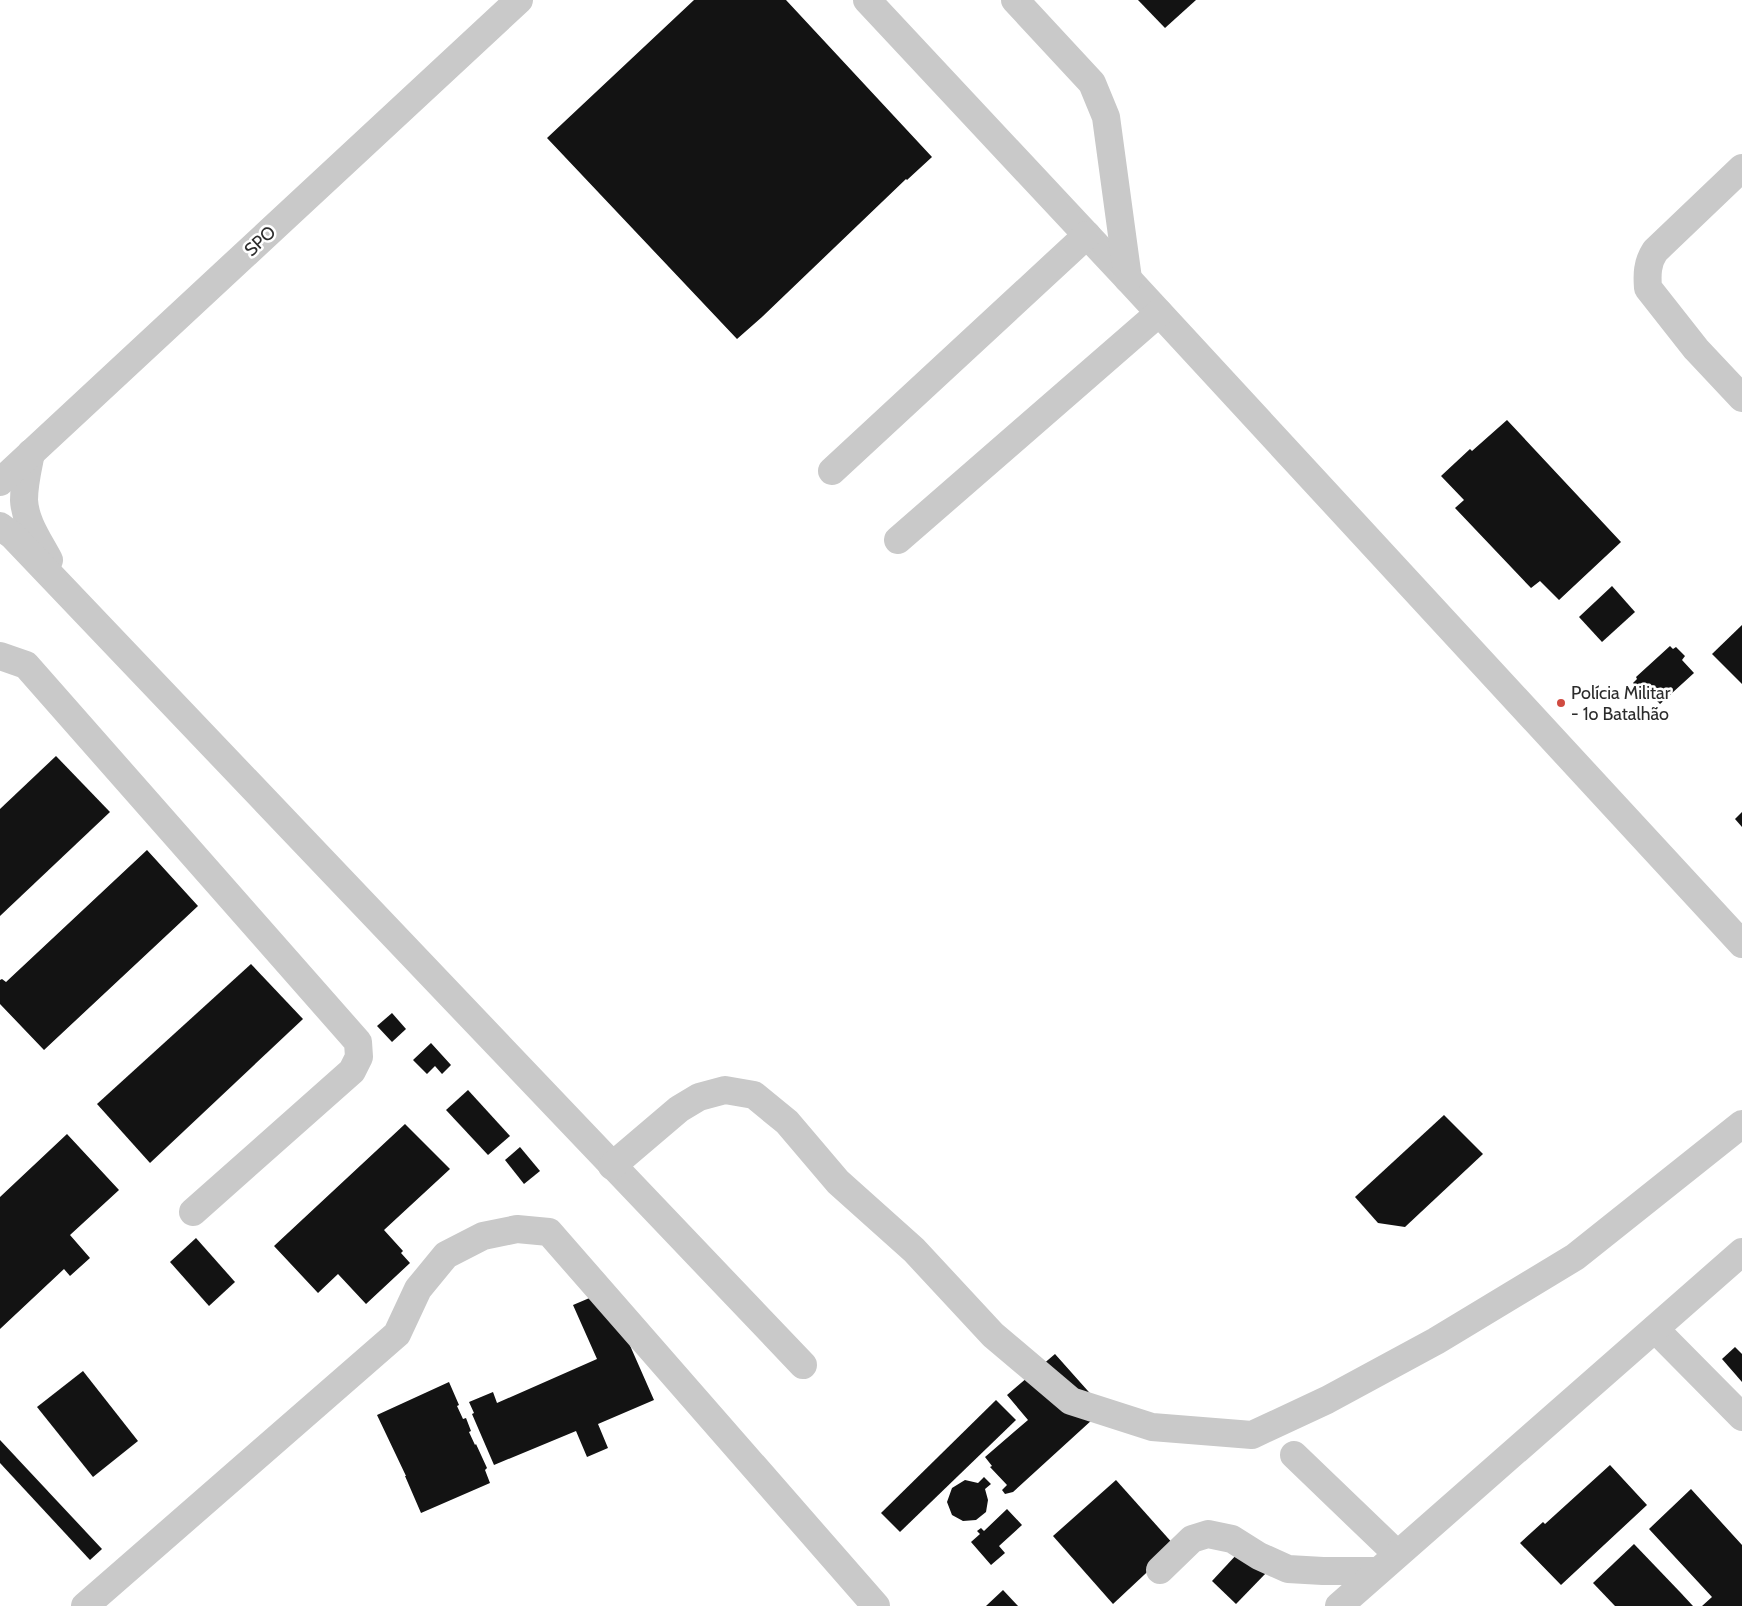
<svg xmlns="http://www.w3.org/2000/svg" width="1742" height="1606" viewBox="0 0 1742 1606" font-family="Cabin,sans-serif">
<style>
.building{fill:#131313}
.lines{fill:none;stroke-linecap:round;stroke-linejoin:round}
.minor{stroke:#c9c9c9;stroke-width:28}
.poi-dot{fill:#d04b41;stroke:#fff;stroke-width:2}
.labels{text-anchor:middle;stroke-width:5;stroke-linejoin:round;paint-order:stroke}
.street-label{font-size:18px;fill:#2c2c2c;stroke:#fff}
.poi-label{font-size:18px;fill:#2c2c2c;stroke:#fff;text-anchor:start}
</style>
<rect width="100%" height="100%" fill="#fff"/>
<g class="building">
<path d="M694 0H786L932 157 907 180 906 179 762 317 737 339 547 138Z"/>
<path d="M1138 0H1196L1165 28Z"/>
<path d="M1507 420 1621 542 1559 600 1540 581 1531 588 1455 508 1464 500 1441 476 1470 449 1472 451Z"/>
<path d="M1612 586 1635 612 1602 642 1579 617Z"/>
<path d="M1742 625V684L1712 654Z"/>
<path d="M1670 646 1673 649 1676 647 1685 656 1682 660 1694 673 1660 704 1648 691 1643 695 1633 683 1637 679 1636 677Z"/>
<path d="M56 756 110 812 0 916V809Z"/>
<path d="M1742 812V827L1735 819Z"/>
<path d="M147 850 198 906 44 1050 0 1004V980L2 979 6 982Z"/>
<path d="M251 964 303 1019 150 1163 97 1104Z"/>
<path d="M392 1013 406 1029 392 1042 377 1026Z"/>
<path d="M431 1043 451 1065 442 1074 435 1066 427 1074 413 1060Z"/>
<path d="M468 1090 510 1136 488 1155 446 1110Z"/>
<path d="M1444 1115 1483 1154 1405 1227 1378 1223 1355 1197Z"/>
<path d="M405 1124 450 1169 384 1230 403 1251 401 1253 410 1263 366 1304 338 1274 318 1293 274 1246Z"/>
<path d="M67 1134 119 1190 70 1235 90 1258 70 1276 64 1269 0 1329V1197Z"/>
<path d="M520 1147 540 1171 524 1184 505 1160Z"/>
<path d="M196 1238 235 1282 209 1306 170 1262Z"/>
<path d="M606 1291 654 1400 598 1424 608 1448 587 1457 576 1431 494 1465 472 1414 474 1413 469 1402 493 1392 497 1403 597 1359 573 1305Z"/>
<path d="M1735 1347 1742 1354V1382L1722 1359Z"/>
<path d="M1055 1354 1104 1409 1013 1492 1005 1494 1002 1490 1007 1485 990 1467 992 1466 985 1457 1028 1420 1007 1395Z"/>
<path d="M83 1371 138 1441 93 1477 37 1407Z"/>
<path d="M449 1382 459 1405 457 1406 463 1419 466 1418 471 1431 469 1432 475 1445 476 1444 487 1468 485 1470 490 1483 421 1513 405 1476H406L377 1415Z"/>
<path d="M996 1400 1016 1420 900 1532 881 1513Z"/>
<path d="M0 1440 102 1549 90 1560 0 1463Z"/>
<path d="M1610 1465 1647 1505 1561 1585 1520 1543 1543 1522 1545 1524Z"/>
<path d="M984 1477 991 1484 985 1489 988 1500 986 1512 976 1520 963 1521 952 1515 947 1502 952 1488 965 1480 978 1483Z"/>
<path d="M1116 1480 1175 1546 1113 1604 1053 1536Z"/>
<path d="M1691 1489 1742 1545V1606H1702L1712 1597 1649 1529Z"/>
<path d="M1007 1509 1022 1525 999 1546 1005 1553 991 1565 971 1542 980 1534 977 1531 981 1528 984 1531Z"/>
<path d="M1634 1544 1680 1592 1693 1606H1615L1593 1583Z"/>
<path d="M1238 1553 1268 1571 1236 1604 1212 1581Z"/>
<path d="M1003 1590 1018 1606H986Z"/>
</g>
<g class="lines">
<g class="minor">
<path d="M867 0 1128 279 1742 944"/>
<path d="M1015 0 1092 83 1106 117 1128 279"/>
<path d="M1742 168 1655 251C1647 263 1647 275 1648 288L1696 349 1742 398"/>
<path d="M31 453C28 468 24 484 24 500 25 522 39 541 49 560"/>
<path d="M832 471 1087 235"/>
<path d="M0 482 519 0"/>
<path d="M0 526 13 536 803 1365"/>
<path d="M898 540 1159 313"/>
<path d="M0 656 26 665 358 1042 359 1057 352 1071 193 1212"/>
<path d="M612 1166 679 1109 699 1097 725 1090 754 1095 787 1122 838 1182 914 1250 993 1335 1071 1401 1152 1427 1252 1435 1327 1400 1436 1341 1575 1257 1742 1124"/>
<path d="M1655 1329 1742 1417"/>
<path d="M1294 1455 1397 1554"/>
<path d="M1160 1570 1192 1539 1208 1534 1232 1539 1259 1556 1288 1569 1323 1571H1378"/>
<path d="M85 1606 397 1334 418 1289 446 1255 483 1236 517 1229 549 1232 876 1606"/>
<path d="M1339 1606 1742 1252"/>
</g>
</g>
<circle class="poi-dot" cx="1561" cy="703" r="5"/>
<g class="labels">
<g class="street-label">
<text transform="translate(260 241) rotate(-43)" y="6">SPO</text>
</g>
<g class="poi-label">
<text x="1571" y="699">Polícia Militar<tspan x="1571" dy="21">- 1o Batalhão</tspan></text>
</g>
</g>
</svg>
